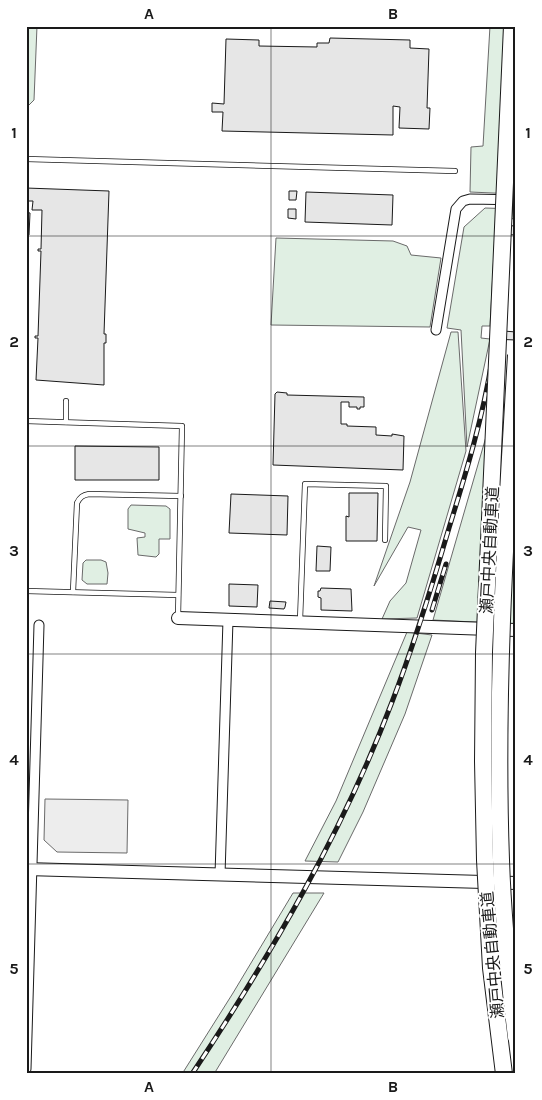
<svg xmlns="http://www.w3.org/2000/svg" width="542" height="1100" viewBox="0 0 542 1100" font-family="Karla,'Noto Sans JP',sans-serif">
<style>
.green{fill:#e0efe3;stroke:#6a6a6a}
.parking{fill:#ededed;stroke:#6a6a6a}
.building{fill:#e6e6e6;stroke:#1a1a1a}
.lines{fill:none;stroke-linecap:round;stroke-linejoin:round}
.lane-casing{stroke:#1a1a1a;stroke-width:6}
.street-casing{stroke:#1a1a1a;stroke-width:11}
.secondary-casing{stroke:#1a1a1a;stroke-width:14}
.lane{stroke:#fff;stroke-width:4.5}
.street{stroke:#fff;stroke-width:9}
.secondary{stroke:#fff;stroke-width:12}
.rail-casing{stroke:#1a1a1a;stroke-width:5}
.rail{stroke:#fff;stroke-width:3;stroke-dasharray:9;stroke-linecap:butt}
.highway-bridge-casing{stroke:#1a1a1a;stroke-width:18;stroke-linecap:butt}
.highway-bridge{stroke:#fff;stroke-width:16}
.grid{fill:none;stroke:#1a1a1a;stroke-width:1;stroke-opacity:0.55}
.labels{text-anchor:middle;stroke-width:4;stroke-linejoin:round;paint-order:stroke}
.street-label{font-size:16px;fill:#1a1a1a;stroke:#fff}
.neatline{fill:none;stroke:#1a1a1a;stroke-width:2}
.grid-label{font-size:16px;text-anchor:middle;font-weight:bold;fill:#1a1a1a}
</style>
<rect width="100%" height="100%" fill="#fff"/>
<g class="green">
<path d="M26 26H37L34 100 26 108Z"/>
<path d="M490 26H516V194L470 192 471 147 483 146Z"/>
<path d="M485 208 516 209V219L496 217 490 326H482L481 338 490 339 467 447 461 330 447 328 464 227Z"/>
<path d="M276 238 393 241 407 246 411 255 441 258 430 327 271 325Z"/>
<path d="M451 332H458L466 451 417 618 382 619 390 601 406 583 421 530 408 527 374 586 410 482Z"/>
<path d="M490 423 487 480 516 482V624L433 620Z"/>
<path d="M131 505 166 506 170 509V539H159V554L156 557 138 555 137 538 145 537V533L128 529V509Z"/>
<path d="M86 560H101L106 562 108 573 107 584H87L82 580 83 563Z"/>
<path d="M407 632 432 635 405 714 363 812 338 862 305 861 336 801Z"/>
<path d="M293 893H324L214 1074H182L233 993Z"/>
</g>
<path class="parking" d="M45 799 128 800 127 853 57 852 44 840Z"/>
<g class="building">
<path d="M330 38 410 40V48L429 49 427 108H430L429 129 399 128 400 107 393 106V135L222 131 223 112H212V103L224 104 226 39 259 40V46L317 47V43H329Z"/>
<path d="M26 188 109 191 104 334H106V343H104V385L36 380 38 338H35V336H38L41 251H38V249H41L42 210H32L33 201H26Z"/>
<path d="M289 191H297L296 200H289Z"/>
<path d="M306 192 393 195 392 225 305 222Z"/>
<path d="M288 209H296V219L288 218Z"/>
<path d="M26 212 30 213 29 235H26Z"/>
<path d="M497 225 516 226V235L496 234Z"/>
<path d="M491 330 516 332V340L491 339Z"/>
<path d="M277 392 287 393V395L364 397V407H360V409H357V407H349V402H341V424H347V426L376 427V435L392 436V434L404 436 403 470 273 465 275 394Z"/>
<path d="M75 446 159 447V480H75Z"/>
<path d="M349 493H378L377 541H346V516L349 517Z"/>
<path d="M231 494 288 496 287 535 229 533Z"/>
<path d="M317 546 331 547 330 571H316Z"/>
<path d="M229 584 258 585 257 607 229 606Z"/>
<path d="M321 588 351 589 352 611 321 610V598L318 597V591H320Z"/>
<path d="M270 601 286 602 285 607 284 609 269 608Z"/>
</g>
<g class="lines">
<defs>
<g id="lane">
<path d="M26 159 455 171"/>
<path d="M26 301V338"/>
<path d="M66 401V422"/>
<path d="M26 421 182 426 178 618"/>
<path d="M26 591 178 595"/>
<path d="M73 592 77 503C80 497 83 495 89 494L181 496"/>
<path d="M300 621 305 484 386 486 385 540"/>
</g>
<g id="street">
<path d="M436 330 456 209 463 201 470 199 516 200"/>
<path d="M220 875 228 620"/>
<path d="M26 1069 39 625"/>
</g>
<g id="secondary">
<path d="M178 618 516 630"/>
<path d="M26 869 516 883"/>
</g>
</defs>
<use href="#lane" class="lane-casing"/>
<use href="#street" class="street-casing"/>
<use href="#secondary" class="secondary-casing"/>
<use href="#lane" class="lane"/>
<use href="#street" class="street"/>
<use href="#secondary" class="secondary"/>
<defs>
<g id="rail">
<path d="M432 610 446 564"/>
<path d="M192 1074C270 956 342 834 392 702 414 645 432 586 449 528 466 473 483 417 492 360 505 283 512 205 516 127"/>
</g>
</defs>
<use href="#rail" class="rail-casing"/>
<use href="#rail" class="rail"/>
<defs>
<g id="highway-bridge">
<path d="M516 355C506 523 495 692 501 860 503 920 509 979 516 1037"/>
<path d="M504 1074 491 968 485 860 483 761 484 653 512 26"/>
</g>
</defs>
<use href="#highway-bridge" class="highway-bridge-casing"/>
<use href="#highway-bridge" class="highway-bridge"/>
</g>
<path class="grid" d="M271 26V1074M26 236H516M26 446H516M26 654H516M26 864H516"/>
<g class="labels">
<g class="street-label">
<text transform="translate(489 550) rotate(-87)" y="6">瀬戸中央自動車道</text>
<text transform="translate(492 955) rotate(-95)" y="6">瀬戸中央自動車道</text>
</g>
</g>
<rect width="542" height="1100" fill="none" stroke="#ffffff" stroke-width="55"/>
<rect x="28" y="28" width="486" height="1044" class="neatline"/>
<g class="grid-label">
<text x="149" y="19">A</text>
<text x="393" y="19">B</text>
<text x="14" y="138">1</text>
<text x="528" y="138">1</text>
<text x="14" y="347">2</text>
<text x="528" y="347">2</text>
<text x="14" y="556">3</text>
<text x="528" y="556">3</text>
<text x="14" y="765">4</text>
<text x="528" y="765">4</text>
<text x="14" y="974">5</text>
<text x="528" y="974">5</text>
<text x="149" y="1092">A</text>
<text x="393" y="1092">B</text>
</g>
</svg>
